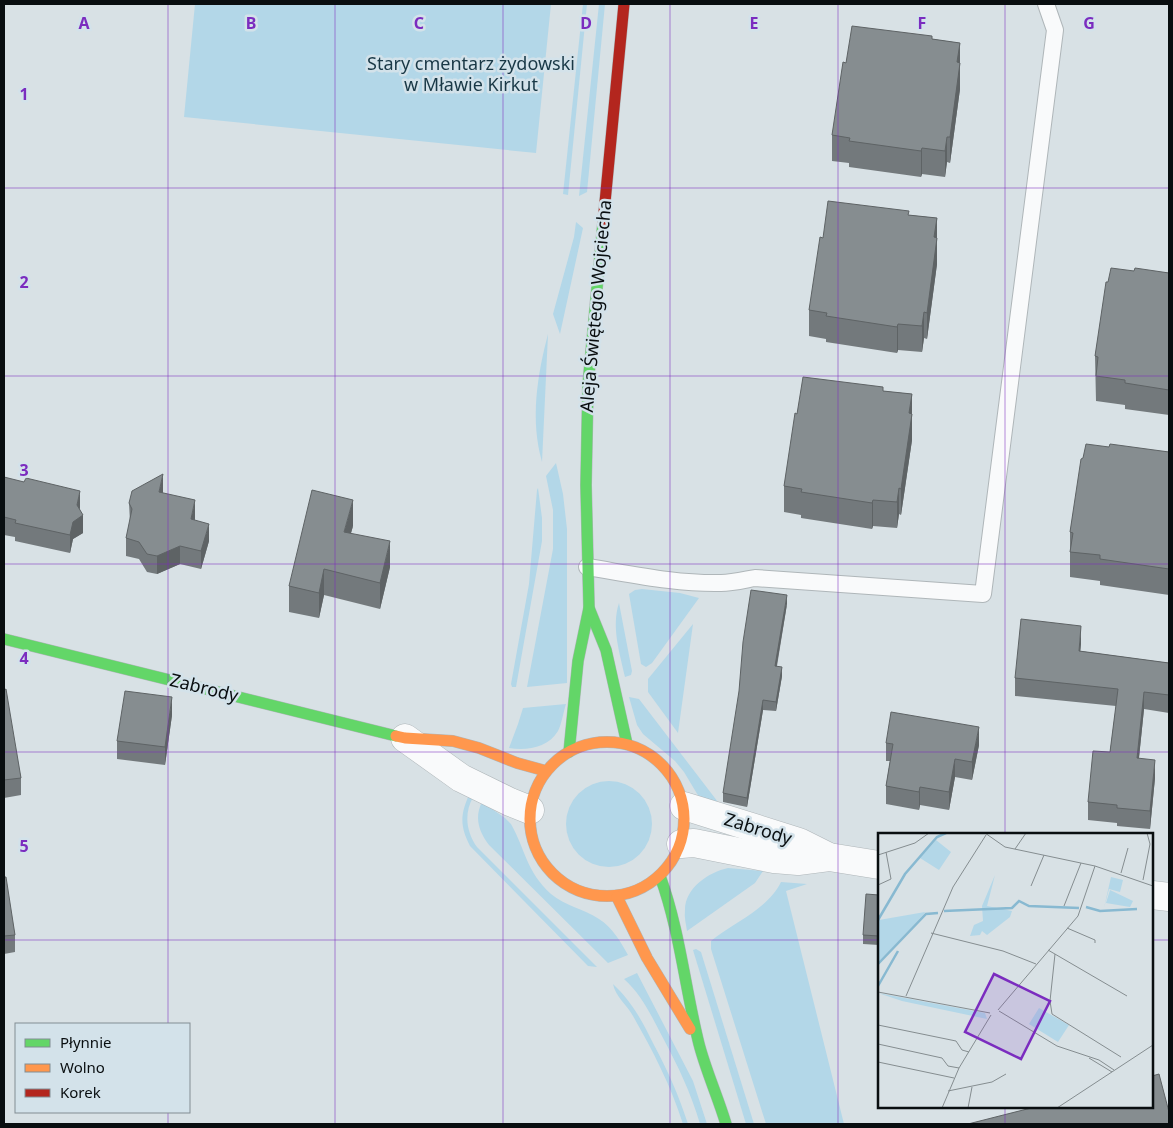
<svg xmlns="http://www.w3.org/2000/svg" width="1173" height="1128" viewBox="0 0 1173 1128" font-family="'Noto Sans',sans-serif">
<style>
.green{fill:#b3d7e8}
.lines{fill:none;stroke-linecap:round;stroke-linejoin:round}
.lane-casing{stroke:#afb6b9;stroke-width:18}
.street-casing{stroke:#afb6b9;stroke-width:29}
.fast-casing{stroke:#afb6b9;stroke-width:12}
.slow-casing{stroke:#afb6b9;stroke-width:12}
.jam-casing{stroke:#afb6b9;stroke-width:12}
.lane{stroke:#f9fafb;stroke-width:16}
.street{stroke:#f9fafb;stroke-width:28}
.fast{stroke:#63d668;stroke-width:11}
.slow{stroke:#ff974d;stroke-width:11}
.jam{stroke:#b3261e;stroke-width:11}
.wall{fill:#73797c}
.shaded-wall{fill:#5e6365}
.building{fill:#868d90;stroke:#5e6365}
.grid{fill:none;stroke:#7b2cbf;stroke-width:1;stroke-opacity:0.55}
.labels{text-anchor:middle;stroke-width:5;stroke-linejoin:round;paint-order:stroke}
.park-label{font-size:18px;fill:#193846;stroke:#d3e2ea}
.street-label{font-size:18px;fill:#090e10;stroke:#d3e2ea}
.inset-river{fill:none;stroke:#88b9d1;stroke-width:2.5}
.inset-road{fill:none;stroke:#858d90;stroke-width:1}
.view{fill:#7b2cbf;fill-opacity:0.15;stroke:#7b2cbf;stroke-width:2.5}
.inset-edge{fill:none;stroke:#090e10;stroke-width:2.5}
.grid-label{font-size:16px;text-anchor:middle;font-weight:bold;fill:#7b2cbf;stroke:#d3e2ea;stroke-width:5;stroke-linejoin:round;paint-order:stroke}
</style>
<rect width="100%" height="100%" fill="#d8e1e5"/>
<g class="green">
<path d="M195 4H551L536 153 184 117Z"/>
<path d="M583 4H587L568 195 563 194Z"/>
<path d="M599 4H605L587 192 579 196Z"/>
<path d="M576 222 583 228 560 334 553 314 574 237Z"/>
<path d="M548 334 542 462C530 420 537 376 548 334Z"/>
<path d="M556 463 563 494 567 529V683L527 687 553 549V510L546 476Z"/>
<path d="M538 488 542 518V541L516 687H512L511 684 529 584 537 490Z"/>
<path d="M642 589 680 593 699 598 652 663 646 667 641 664 629 594 635 590Z"/>
<path d="M619 603 632 671 631 675 625 677C620 654 611 627 619 603Z"/>
<path d="M693 624 678 733 648 692V679Z"/>
<path d="M629 697 639 699 721 806 699 797 684 772 675 761 643 734 637 725Z"/>
<path d="M566 704C563 713 562 723 558 731 548 748 526 751 509 748L518 724 523 708Z"/>
<circle cx="609" cy="824" r="43"/>
<path d="M469 795 473 797C464 814 466 831 477 847L597 967 588 966 470 846C460 826 460 815 469 795Z"/>
<path d="M482 802 505 818 511 824C526 851 526 871 551 894 565 906 584 909 599 919 613 928 620 941 628 955L608 963 489 845C479 832 474 818 482 802Z"/>
<path d="M728 868 763 871 755 883 687 931C686 924 684 917 685 910 685 888 709 872 728 868Z"/>
<path d="M781 882 807 884 786 891 844 1124H766L711 949V941L716 937C738 921 769 907 781 882Z"/>
<path d="M696 949 701 952 754 1124H746L693 950Z"/>
<path d="M637 973 693 1081 707 1124H700C691 1093 678 1066 663 1038 652 1017 642 995 624 979Z"/>
<path d="M613 984C633 1003 642 1021 654 1045 668 1071 679 1096 688 1124H683C671 1086 653 1051 633 1016 627 1005 615 996 613 984Z"/>
</g>
<g class="lines">
<defs>
<path id="lane" d="M587 567C631 574 676 584 721 583 732 583 744 580 755 578L983 594 1055 30 1046 4"/>
<g id="street">
<path d="M405 738 461 778 510 802 530 810"/>
<path d="M684 806 799 842 829 857 879 865"/>
<path d="M681 844 694 843 774 859 798 861 829 857"/>
<path d="M1152 895 1169 897"/>
</g>
<g id="fast">
<path d="M589 608 606 650 627 744"/>
<path d="M4 639 396 736"/>
<path d="M569 752 578 661 589 608 586 485 588 385 603 223"/>
<path d="M660 876C680 931 685 988 699 1044 706 1071 718 1097 726 1124"/>
</g>
<g id="slow">
<path d="M396 736 405 738 453 741 479 748 517 763 546 771"/>
<circle cx="607" cy="819" r="77"/>
<path d="M617 897 647 958 690 1029"/>
</g>
<path id="jam" d="M603 223 624 4"/>
</defs>
<use href="#lane" class="lane-casing"/>
<use href="#street" class="street-casing"/>
<use href="#fast" class="fast-casing"/>
<use href="#slow" class="slow-casing"/>
<use href="#jam" class="jam-casing"/>
<use href="#lane" class="lane"/>
<use href="#street" class="street"/>
<use href="#fast" class="fast"/>
<use href="#slow" class="slow"/>
<use href="#jam" class="jam"/>
</g>
<g class="wall">
<path d="M932 39 960 43V89L950 163 947 162 945 177 922 174 921 177 849 167V163L832 161V135L846 63Z"/>
<path d="M909 215 937 218V264L927 339 924 338 922 352 898 350 897 353 826 342V339L809 336V310L823 238Z"/>
<path d="M1134 271 1169 273V415L1125 409V405L1096 401 1095 356 1108 282Z"/>
<path d="M883 391 912 394V440L901 515 899 514 897 528 873 526 872 529 801 518V515L784 512V486L797 414Z"/>
<path d="M1109 447 1169 452V595L1100 585V581L1070 577V532L1083 458Z"/>
<path d="M4 477 80 510 83 533 73 539 70 553 15 541V537L4 535Z"/>
<path d="M163 492V493L195 518V520L209 541 201 569 180 564 157 574 147 572 139 559 126 556V538L130 522 129 503Z"/>
<path d="M353 526 351 533 390 567 380 609 324 595 319 618 289 612V586Z"/>
<path d="M787 604 777 666 782 676 776 711 763 710 747 807 723 802V793Z"/>
<path d="M1081 643 1080 651 1169 663V713L1144 709 1139 758 1155 778 1150 829 1117 826V823L1088 820V802L1110 752 1116 706 1015 696V678Z"/>
<path d="M4 690 21 778V795L4 798Z"/>
<path d="M172 715 165 765 117 759V741Z"/>
<path d="M886 743 979 745 972 780 955 777 949 810 920 805 919 810 886 804V786L890 761H886Z"/>
<path d="M4 877 15 935V952L4 954Z"/>
<path d="M879 895V945L863 944V935Z"/>
</g>
<g class="shaded-wall">
<path d="M960 43V89L950 163V137L957 62Z"/>
<path d="M947 137V162L945 177V151Z"/>
<path d="M922 148V174L921 177V151Z"/>
<path d="M937 218V264L927 339V313L934 237Z"/>
<path d="M924 312V338L922 352V326Z"/>
<path d="M898 324V350L897 353V327Z"/>
<path d="M912 394V440L901 515V489L909 413Z"/>
<path d="M163 474V492L159 510V492Z"/>
<path d="M899 488V514L897 528V502Z"/>
<path d="M80 491V508L78 518 83 515V533L73 539 70 553V535Z"/>
<path d="M195 500V518L191 537V519Z"/>
<path d="M353 500V526L344 557V532Z"/>
<path d="M873 500V526L872 529V503Z"/>
<path d="M209 524V541L201 569V551Z"/>
<path d="M390 541V567L380 609V583Z"/>
<path d="M180 546V564L157 574V556Z"/>
<path d="M324 569V595L319 618V593Z"/>
<path d="M787 595V604L775 675V666Z"/>
<path d="M1081 626V643L1079 669V651Z"/>
<path d="M782 667V676L776 711V702Z"/>
<path d="M1144 692V709L1137 776V758Z"/>
<path d="M172 697V715L165 765V747Z"/>
<path d="M763 700V710L747 807V798Z"/>
<path d="M979 727V745L972 780V762Z"/>
<path d="M955 759V777L949 810V792Z"/>
<path d="M1155 760V778L1150 829V811Z"/>
<path d="M920 787V805L919 810V792Z"/>
</g>
<g class="building">
<path d="M852 26 932 36V39L960 43 957 62 960 63 950 137H947L945 151 922 148 921 151 849 141 850 138 832 135 843 62 846 63Z"/>
<path d="M828 201 909 211 908 215 937 218 934 237 937 238 927 313 924 312 922 326 898 324 897 327 826 316 827 313 809 310 820 237 823 238Z"/>
<path d="M1111 268 1134 271 1135 268 1169 273V390L1125 383V380L1096 376 1098 357 1095 356 1106 282H1108Z"/>
<path d="M803 377 883 387V391L912 394 909 413 912 414 901 489 899 488 897 502 873 500 872 503 801 492 802 489 784 486 795 413 797 414Z"/>
<path d="M1086 444 1109 447 1110 444 1169 452V569L1100 559V555L1070 552 1073 533 1070 532 1081 459 1083 458Z"/>
<path d="M163 474 159 492 195 500 191 519 209 524 201 551 180 546 157 556 147 554 139 542 126 538 132 509 129 503 132 491Z"/>
<path d="M4 477 24 482 26 478 80 491 77 505 83 515 73 522 70 535 15 523 16 520 4 517Z"/>
<path d="M312 490 353 500 344 532 390 541 380 583 324 569 319 593 289 586Z"/>
<path d="M751 590 787 595 775 666 782 667 776 702 763 700 747 798 723 793 739 691 743 642Z"/>
<path d="M1021 619 1081 626 1079 651 1169 663V695L1144 692 1137 758 1155 760 1150 811 1117 808V805L1088 802 1093 751 1110 752 1118 689 1015 678Z"/>
<path d="M6 689 21 778 4 780V690Z"/>
<path d="M125 691 172 697 165 747 117 741Z"/>
<path d="M891 712 979 727 972 762 955 759 949 792 920 787 919 792 886 786 893 744 886 743Z"/>
<path d="M4 877H6L15 935 4 936Z"/>
<path d="M866 894 879 895V936L863 935Z"/>
<path d="M1159 1074 1169 1112V1124H968L1035 1107H1152V1076Z"/>
</g>
<path class="grid" d="M168 4V1024M335 4V1124M503 4V1124M670 4V1124M838 4V1124M1005 4V834M4 188H1169M4 376H1169M4 564H1169M4 752H1169M4 940H879M1152 940H1169M1005 1107V1124M168 1112V1124"/>
<g class="labels">
<g class="park-label">
<text x="471" y="70">Stary cmentarz żydowski<tspan x="471" dy="21">w Mławie Kirkut</tspan></text>
</g>
<g class="street-label">
<text transform="translate(596 306) rotate(-85)" y="6">Aleja Świętego Wojciecha</text>
<text transform="translate(204 688) rotate(14)" y="6">Zabrody</text>
<text transform="translate(758 829) rotate(17)" y="6">Zabrody</text>
</g>
</g>
<g transform="translate(878 833)">
<rect width="275" height="275" fill="#d8e1e5"/>
<path d="M58 7 73 19 61 37 42 25ZM117 42 109 73 134 78 132 84 109 102 104 98 102 102 92 103 96 92 105 88 104 73ZM233 44 245 47 242 59 231 56 226 75ZM232 57 255 68 252 74 228 70ZM47 79 46 81 0 130 1 87ZM0 160 107 180 109 186 24 168ZM161 175 191 192 180 209 151 191Z" fill="#b3d7e8"/>
<path class="inset-river" d="M208 74 222 78 259 76M66 78 134 75 141 68 151 73 201 75M0 87 27 41 59 4 68 0M0 131 48 81 60 80M0 153 20 118"/>
<path class="inset-road" d="M107 0 127 14 217 33 275 53M137 16 148 0M0 22 37 10 51 0M243 40 250 15M265 47 272 11 269 0M0 52 13 46 8 19M153 53 166 22M186 73 203 30M189 95 217 107V110M53 100 125 118 158 131M170 117 249 163M177 121 172 168 174 181 243 224M0 159 112 180M28 163 75 54 108 2M120 177 200 83 217 33M121 178 179 213 221 227 236 237M0 192 78 208 84 217 91 219M0 211 64 225 70 233 81 235M211 225 234 239M0 229 76 245M70 258 114 249 128 241M64 275 81 235 113 182M90 275 94 254M179 275 275 212"/>
<path class="view" d="M116 141 172 168 143 226 87 199Z"/>
<rect width="275" height="275" class="inset-edge"/>
</g>
<g class="grid-label">
<text x="84" y="29">A</text>
<text x="251" y="29">B</text>
<text x="419" y="29">C</text>
<text x="586" y="29">D</text>
<text x="754" y="29">E</text>
<text x="922" y="29">F</text>
<text x="1089" y="29">G</text>
<text x="24" y="100">1</text>
<text x="24" y="288">2</text>
<text x="24" y="476">3</text>
<text x="24" y="664">4</text>
<text x="24" y="852">5</text>
</g>
<rect width="1173" height="1128" fill="none" stroke="#090e10" stroke-width="10"/>
<rect x="15" y="1023" width="175" height="90" fill="#d3e2ea" stroke="#828d93"/>
<rect x="25" y="1039" width="25" height="8" fill="#63d668" stroke="#828d93"/>
<text x="60" y="1048" font-size="15" fill="#090e10">Płynnie</text>
<rect x="25" y="1064" width="25" height="8" fill="#ff974d" stroke="#828d93"/>
<text x="60" y="1073" font-size="15" fill="#090e10">Wolno</text>
<rect x="25" y="1089" width="25" height="8" fill="#b3261e" stroke="#828d93"/>
<text x="60" y="1098" font-size="15" fill="#090e10">Korek</text>
</svg>
